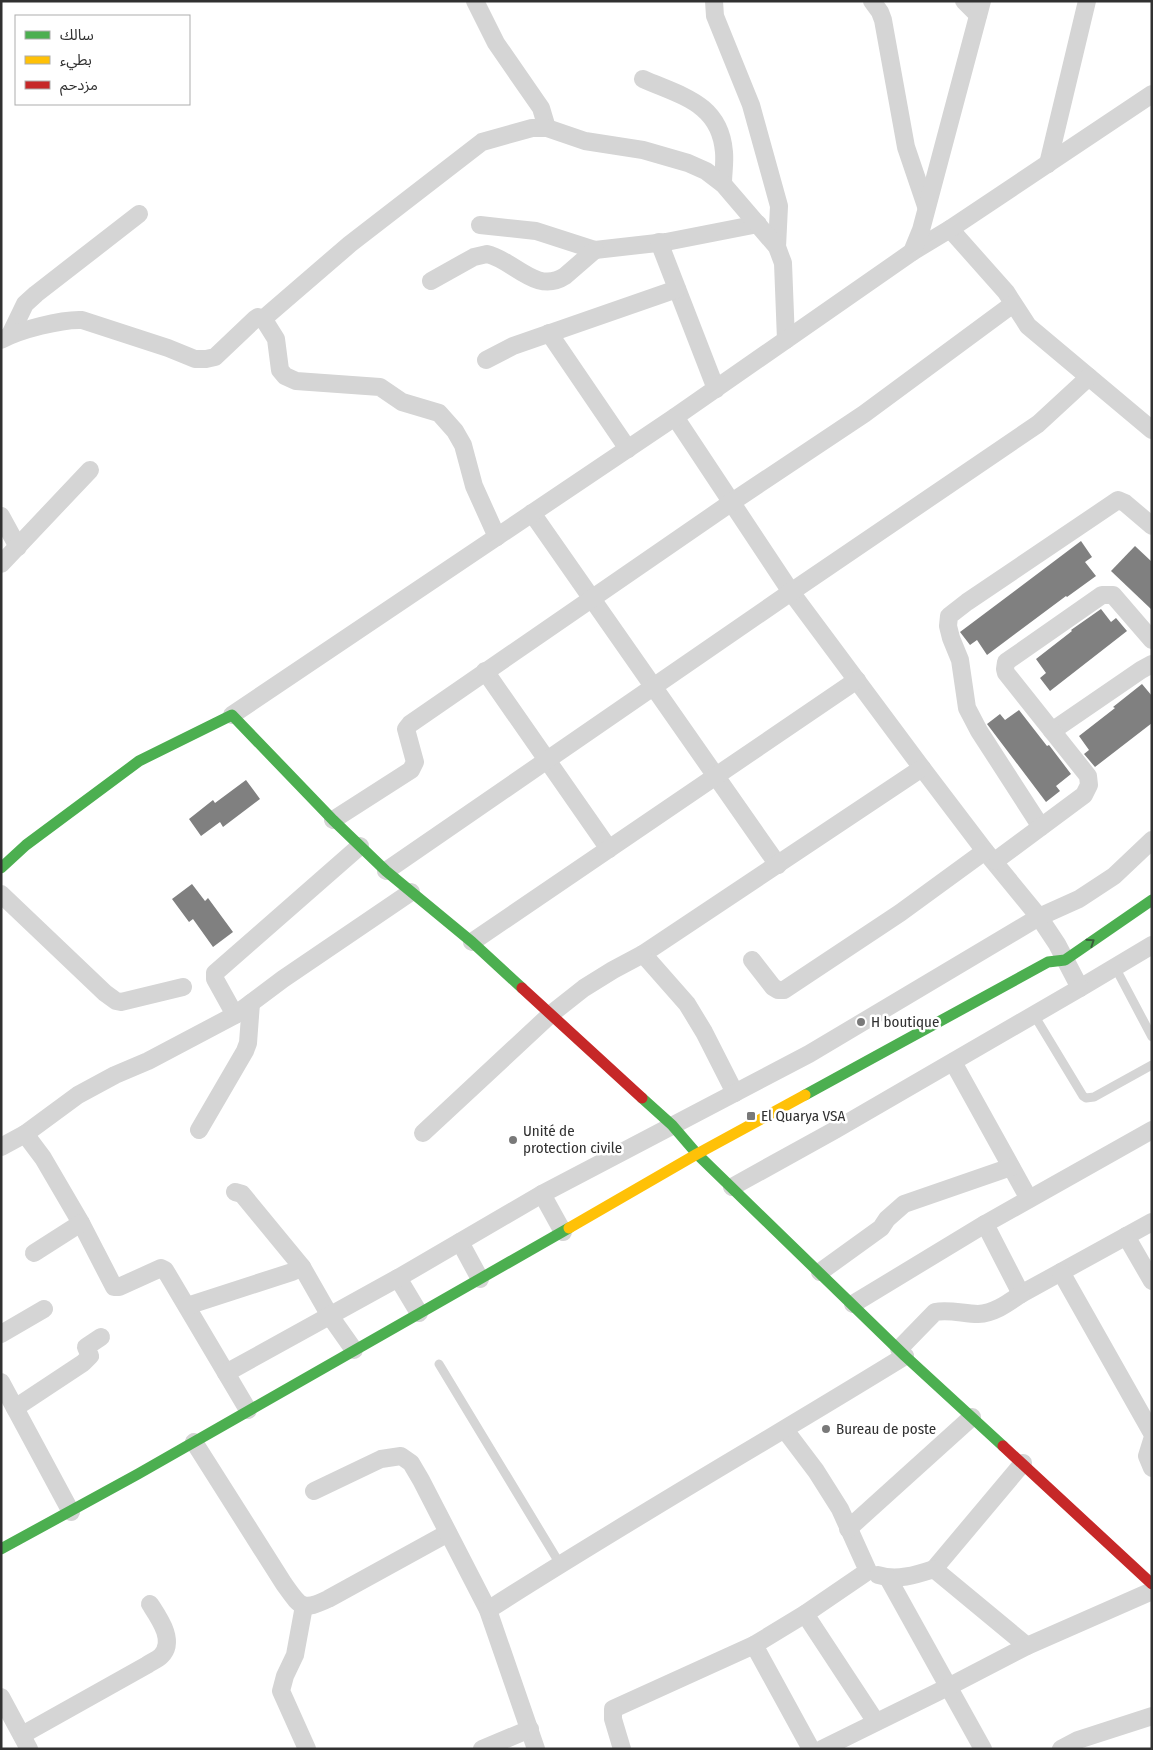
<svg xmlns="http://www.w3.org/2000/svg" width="1153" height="1750" viewBox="0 0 1153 1750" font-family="'Fira Sans Condensed','Noto Sans Arabic',sans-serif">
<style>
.building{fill:#808080}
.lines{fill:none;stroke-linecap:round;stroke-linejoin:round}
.lane{stroke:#d5d5d5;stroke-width:9}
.street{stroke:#d5d5d5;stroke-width:18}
.fast{stroke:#4caf50;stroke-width:11}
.slow{stroke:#ffc107;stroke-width:11}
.jam{stroke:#c62828;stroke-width:11}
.oneway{stroke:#3a5d3c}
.poi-dot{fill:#797979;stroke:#fff;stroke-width:2}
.labels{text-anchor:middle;stroke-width:5;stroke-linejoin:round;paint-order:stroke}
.poi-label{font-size:15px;fill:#313131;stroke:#fff;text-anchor:start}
</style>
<rect width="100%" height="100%" fill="#fff"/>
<g class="building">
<path d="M1081 541 1092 557 1085 562 1096 576 1067 597 1066 596 987 655 977 640 970 645 960 632Z"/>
<path d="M1135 546 1152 562V610L1111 571Z"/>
<path d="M1101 609 1111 622 1116 618 1127 631 1050 691 1040 678 1046 673 1036 659 1072 631 1071 630Z"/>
<path d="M1142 684 1152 696V723L1095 767 1084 754 1089 750 1079 736 1115 708 1113 707Z"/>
<path d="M1019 710 1047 746 1049 745 1071 774 1056 786 1060 791 1046 802 987 724 1000 714 1005 720Z"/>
<path d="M246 780 260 799 223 827 220 822 201 836 189 819 213 800 215 803Z"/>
<path d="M192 884 205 901 208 898 233 932 213 947 193 919 189 922 172 899Z"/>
</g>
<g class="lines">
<g class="lane">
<path d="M1115 967 1152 1037"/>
<path d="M1034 1015 1083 1096 1086 1098 1094 1097 1152 1065"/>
<path d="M439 1364 560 1564"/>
</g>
<g class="street">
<path d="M475 1 496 43 541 108 547 128"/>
<path d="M714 1 715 16 751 105 779 206 777 247"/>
<path d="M872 1 880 12 883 20 906 147 926 206"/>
<path d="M964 1 978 15"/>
<path d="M643 79C681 96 720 103 724 152 725 163 723 173 723 184"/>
<path d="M1048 164 1087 1"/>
<path d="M480 225 536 231 595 250 666 242 758 224"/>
<path d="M950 229 1006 292 1028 326 1152 430"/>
<path d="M659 242 716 389"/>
<path d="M912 252 950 229 1152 94"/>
<path d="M431 281 474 257 487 254C514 260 536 295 565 276L595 250"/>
<path d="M263 319 350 244 482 142 532 128H547L585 141 643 150 688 163 706 171 723 184 777 247 783 263 786 340"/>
<path d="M549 333 628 449"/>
<path d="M10 335 25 304 36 294 139 214"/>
<path d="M1 340C19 330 62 319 82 320L168 348 195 359H206L215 357 255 319 258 317 263 319 266 323 276 339 280 370 285 376 296 381 380 387 402 402 439 413 455 431 463 445 474 486 497 537"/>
<path d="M486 360 513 346 677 289"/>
<path d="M675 417 791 592 922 768 985 851 1039 917 1057 944 1080 988 1152 945"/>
<path d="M532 513 778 865"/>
<path d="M1 516 18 547"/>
<path d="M1 564 90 470"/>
<path d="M485 671 609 849"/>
<path d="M232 715 675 417 912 252 921 230 982 1"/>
<path d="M1052 731 1141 670 1152 664"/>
<path d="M333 820 411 770 415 762 406 729 410 724 732 502 864 414 1013 304"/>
<path d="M1041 827 979 731 967 708 960 660 951 638 948 626 949 616 967 602 1118 500 1125 503 1152 526"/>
<path d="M995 861 1084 795 1089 785 1088 776 1006 673 1005 669 1006 662 1102 595H1113L1152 640"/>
<path d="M386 871 791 592 1038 424 1089 377"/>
<path d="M1 894 105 993 116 1001 121 1002 183 987"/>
<path d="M472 942 857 680"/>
<path d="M752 960 773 987 778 990H784L900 913 985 851"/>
<path d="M235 1015 215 979V973L360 846"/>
<path d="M953 1062 1029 1199"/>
<path d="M735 1093 704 1032 687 1004 643 954 922 768"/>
<path d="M199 1130 245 1051 248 1043 251 1003"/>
<path d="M423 1133 551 1014 584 988 613 970 643 954"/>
<path d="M25 1134 78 1095 115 1075 148 1061 235 1015 283 979 411 892"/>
<path d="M1 1147 25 1134 43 1158 81 1223 114 1287H119L161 1268 165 1270 248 1410"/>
<path d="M732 1187 835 1130 1080 988"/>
<path d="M235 1192 242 1194 302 1267"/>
<path d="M542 1194 563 1232"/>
<path d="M985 1224 1021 1294 1152 1222"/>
<path d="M1126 1236 1152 1281"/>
<path d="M460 1242 480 1279"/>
<path d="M34 1253 81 1223"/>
<path d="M820 1272 881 1228 887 1219 904 1204 1011 1167"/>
<path d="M1061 1272 1152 1433"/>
<path d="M398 1278 419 1313"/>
<path d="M853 1304 985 1224 1152 1130"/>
<path d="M187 1306 292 1272 302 1267 330 1316 354 1350"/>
<path d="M1 1334 44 1309"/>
<path d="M899 1349 935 1312C949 1309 964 1314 978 1314 995 1313 1008 1303 1021 1294"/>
<path d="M226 1373 398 1278 542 1194 809 1054 1039 917 1079 899 1114 876 1152 840"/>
<path d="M1 1382 71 1512"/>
<path d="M15 1408 83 1363 90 1356 86 1347 101 1337"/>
<path d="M785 1430 816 1471 840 1509 868 1571 805 1614 754 1645 811 1749"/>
<path d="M1152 1440 1147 1456 1152 1468"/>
<path d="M194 1442 284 1584C300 1606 301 1612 328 1599L448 1533"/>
<path d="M314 1491 381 1459 401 1456 411 1463 421 1480 488 1610 536 1749"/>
<path d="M848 1529 972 1417"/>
<path d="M934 1569 1023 1463"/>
<path d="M878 1575C896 1581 916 1575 934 1569L1027 1646"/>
<path d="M888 1578 983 1749"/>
<path d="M304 1606 295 1655 285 1676 281 1691 307 1749"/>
<path d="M488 1610C625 1522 767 1441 905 1356"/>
<path d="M805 1614 876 1722"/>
<path d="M1 1697 29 1749"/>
<path d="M22 1735 147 1665C151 1662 157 1660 161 1656 176 1641 159 1618 150 1604"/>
<path d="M482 1749 530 1729"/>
<path d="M622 1749 613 1719V1709L754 1645"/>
<path d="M822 1749 948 1687 1027 1646 1152 1591"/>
<path d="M1061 1749 1078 1740 1152 1716"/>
</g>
<g class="fast">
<path d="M1 868 26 845 139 761 232 715 333 820 386 871 472 942 522 988"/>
<path d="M805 1095 1048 962 1065 960 1152 900"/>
<path d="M642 1098 672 1125 697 1154 905 1356 1003 1446"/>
<path d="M1 1549 138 1474 569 1228"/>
</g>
<path class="slow" d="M569 1228 697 1154 805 1095"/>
<g class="jam">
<path d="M522 988 642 1098"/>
<path d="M1003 1446 1152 1584"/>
</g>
</g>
<defs><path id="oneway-chevron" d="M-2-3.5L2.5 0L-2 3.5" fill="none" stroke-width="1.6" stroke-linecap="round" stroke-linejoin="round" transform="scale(1.25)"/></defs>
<use class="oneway" href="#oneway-chevron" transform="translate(1091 942) rotate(-34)"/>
<g class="poi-dot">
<circle cx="861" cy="1022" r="5"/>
<rect x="746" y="1111" width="10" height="10" rx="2.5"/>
<circle cx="513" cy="1140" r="5"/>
<circle cx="826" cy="1429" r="5"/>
</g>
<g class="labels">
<g class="poi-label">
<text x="871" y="1027">H boutique</text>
<text x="761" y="1121">El Quarya VSA</text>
<text x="523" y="1136">Unité de<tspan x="523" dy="17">protection civile</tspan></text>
<text x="836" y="1434">Bureau de poste</text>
</g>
</g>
<rect width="1153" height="1750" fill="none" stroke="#313131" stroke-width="5"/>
<rect x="15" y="15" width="175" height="90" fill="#ffffff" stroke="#adadad"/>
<rect x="25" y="31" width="25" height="8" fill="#4caf50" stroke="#adadad"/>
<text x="60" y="40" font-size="15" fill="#313131">سالك</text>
<rect x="25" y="56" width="25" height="8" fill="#ffc107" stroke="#adadad"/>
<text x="60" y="65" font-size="15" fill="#313131">بطيء</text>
<rect x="25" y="81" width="25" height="8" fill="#c62828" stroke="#adadad"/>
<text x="60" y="90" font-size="15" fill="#313131">مزدحم</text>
</svg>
